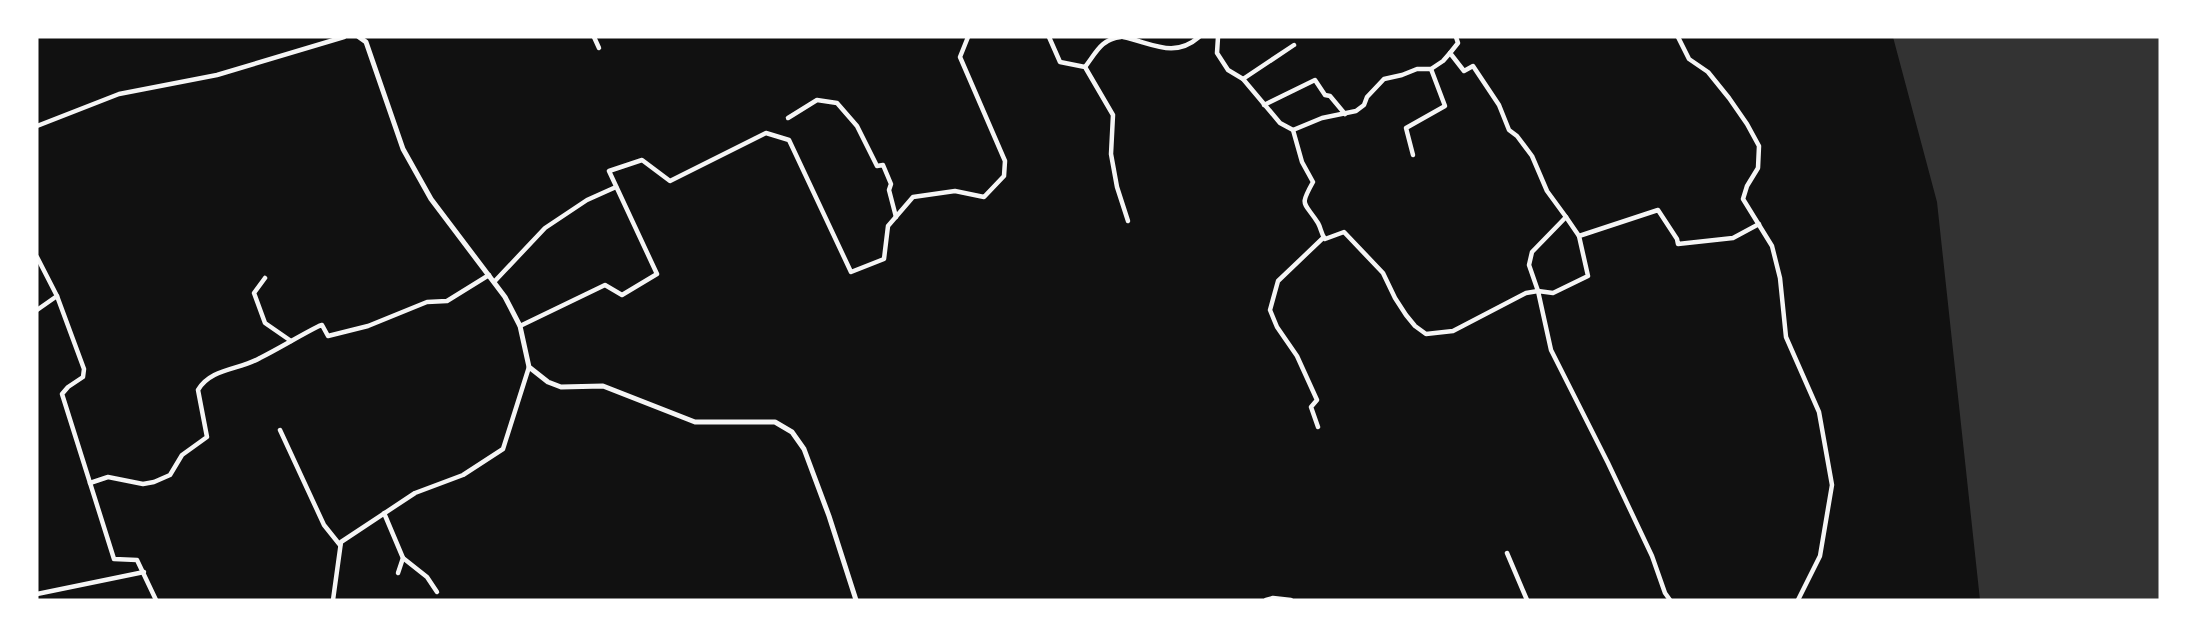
<svg xmlns="http://www.w3.org/2000/svg" width="2197" height="637" viewBox="0 0 2197 637" font-family="'Open Sans',sans-serif">
<style>
.water{fill:#333}
.lines{fill:none;stroke-linecap:round;stroke-linejoin:round}
.minor{stroke:#f5f5f5;stroke-width:4.5}
.secondary{stroke:#f5f5f5;stroke-width:5}
</style>
<rect width="100%" height="100%" fill="#111"/>
<path class="water" d="M1893 37H2160V600H1980L1937 202Z"/>
<g class="lines">
<g class="minor">
<path d="M594 37 599 48"/>
<path d="M1049 37 1060 62 1085 67 1113 115 1111 154 1117 187 1128 221"/>
<path d="M1123 37C1152 43 1174 59 1199 37"/>
<path d="M1218 37 1217 53 1228 70 1243 79 1280 123 1293 130 1302 162 1313 182C1299 207 1304 201 1318 223 1321 228 1321 234 1325 239L1344 232 1383 273 1395 298 1406 315 1415 326 1426 334 1453 331 1526 293 1538 291 1529 265 1532 252 1566 217 1579 236"/>
<path d="M1456 37 1458 43 1450 53 1464 71 1473 66 1499 105 1509 130 1517 136 1532 156 1547 191 1566 217"/>
<path d="M1678 37 1689 59 1708 72 1729 98 1747 124 1759 146 1758 168 1747 186 1743 199 1772 246 1780 278 1786 337 1819 412 1832 485 1820 556 1798 600"/>
<path d="M1085 67C1096 53 1101 39 1121 37"/>
<path d="M1243 79 1294 45"/>
<path d="M1264 105 1315 80 1325 95 1330 96 1345 114"/>
<path d="M788 118 817 100 837 103 857 126 877 166 883 165 891 184 889 190 896 217"/>
<path d="M37 126 119 94 217 75 344 37"/>
<path d="M1293 130 1322 118 1356 111 1364 105 1367 97 1384 79 1402 75 1417 69H1431L1443 61 1450 53"/>
<path d="M1413 155 1406 128 1445 106 1431 69"/>
<path d="M37 257 57 296 37 310"/>
<path d="M265 278 254 293 265 323 291 341"/>
<path d="M494 282 545 228 587 200 616 187"/>
<path d="M57 296 84 369 83 377 68 387 62 394 114 559 137 560 156 600"/>
<path d="M520 326 605 285 622 295 657 274 609 171 642 160 670 181 766 133 789 140 851 272 884 259 888 226 913 197 955 191 984 197 1004 176 1005 161 960 57 968 37"/>
<path d="M1318 427 1311 407 1317 400 1297 356 1277 327 1270 310 1278 281 1323 238"/>
<path d="M280 430 324 525 340 545"/>
<path d="M90 483 108 477 143 484 154 482 170 475 182 455 207 437 198 390C211 368 240 370 260 358 280 348 299 336 319 326L322 325 328 336 368 326 427 302 447 301 489 275"/>
<path d="M384 513 403 558 398 573"/>
<path d="M1507 553 1527 600"/>
<path d="M403 558 427 577 437 592"/>
<path d="M37 594 144 572"/>
<path d="M333 600 341 542 415 493 463 475 503 449 529 367"/>
<path d="M1266 600 1273 598 1291 600"/>
<path d="M1670 600 1665 593 1652 556 1608 463 1551 350 1538 291 1553 293 1588 276 1579 236 1658 210 1677 239 1678 244 1733 238 1759 224"/>
</g>
<path class="secondary" d="M359 37 366 42 403 149 431 199 505 297 520 326 529 367 548 382 561 387 603 386 695 422H775L792 432 804 449 829 516 856 600"/>
</g>
<rect width="2197" height="637" fill="none" stroke="#ffffff" stroke-width="77"/>
</svg>
